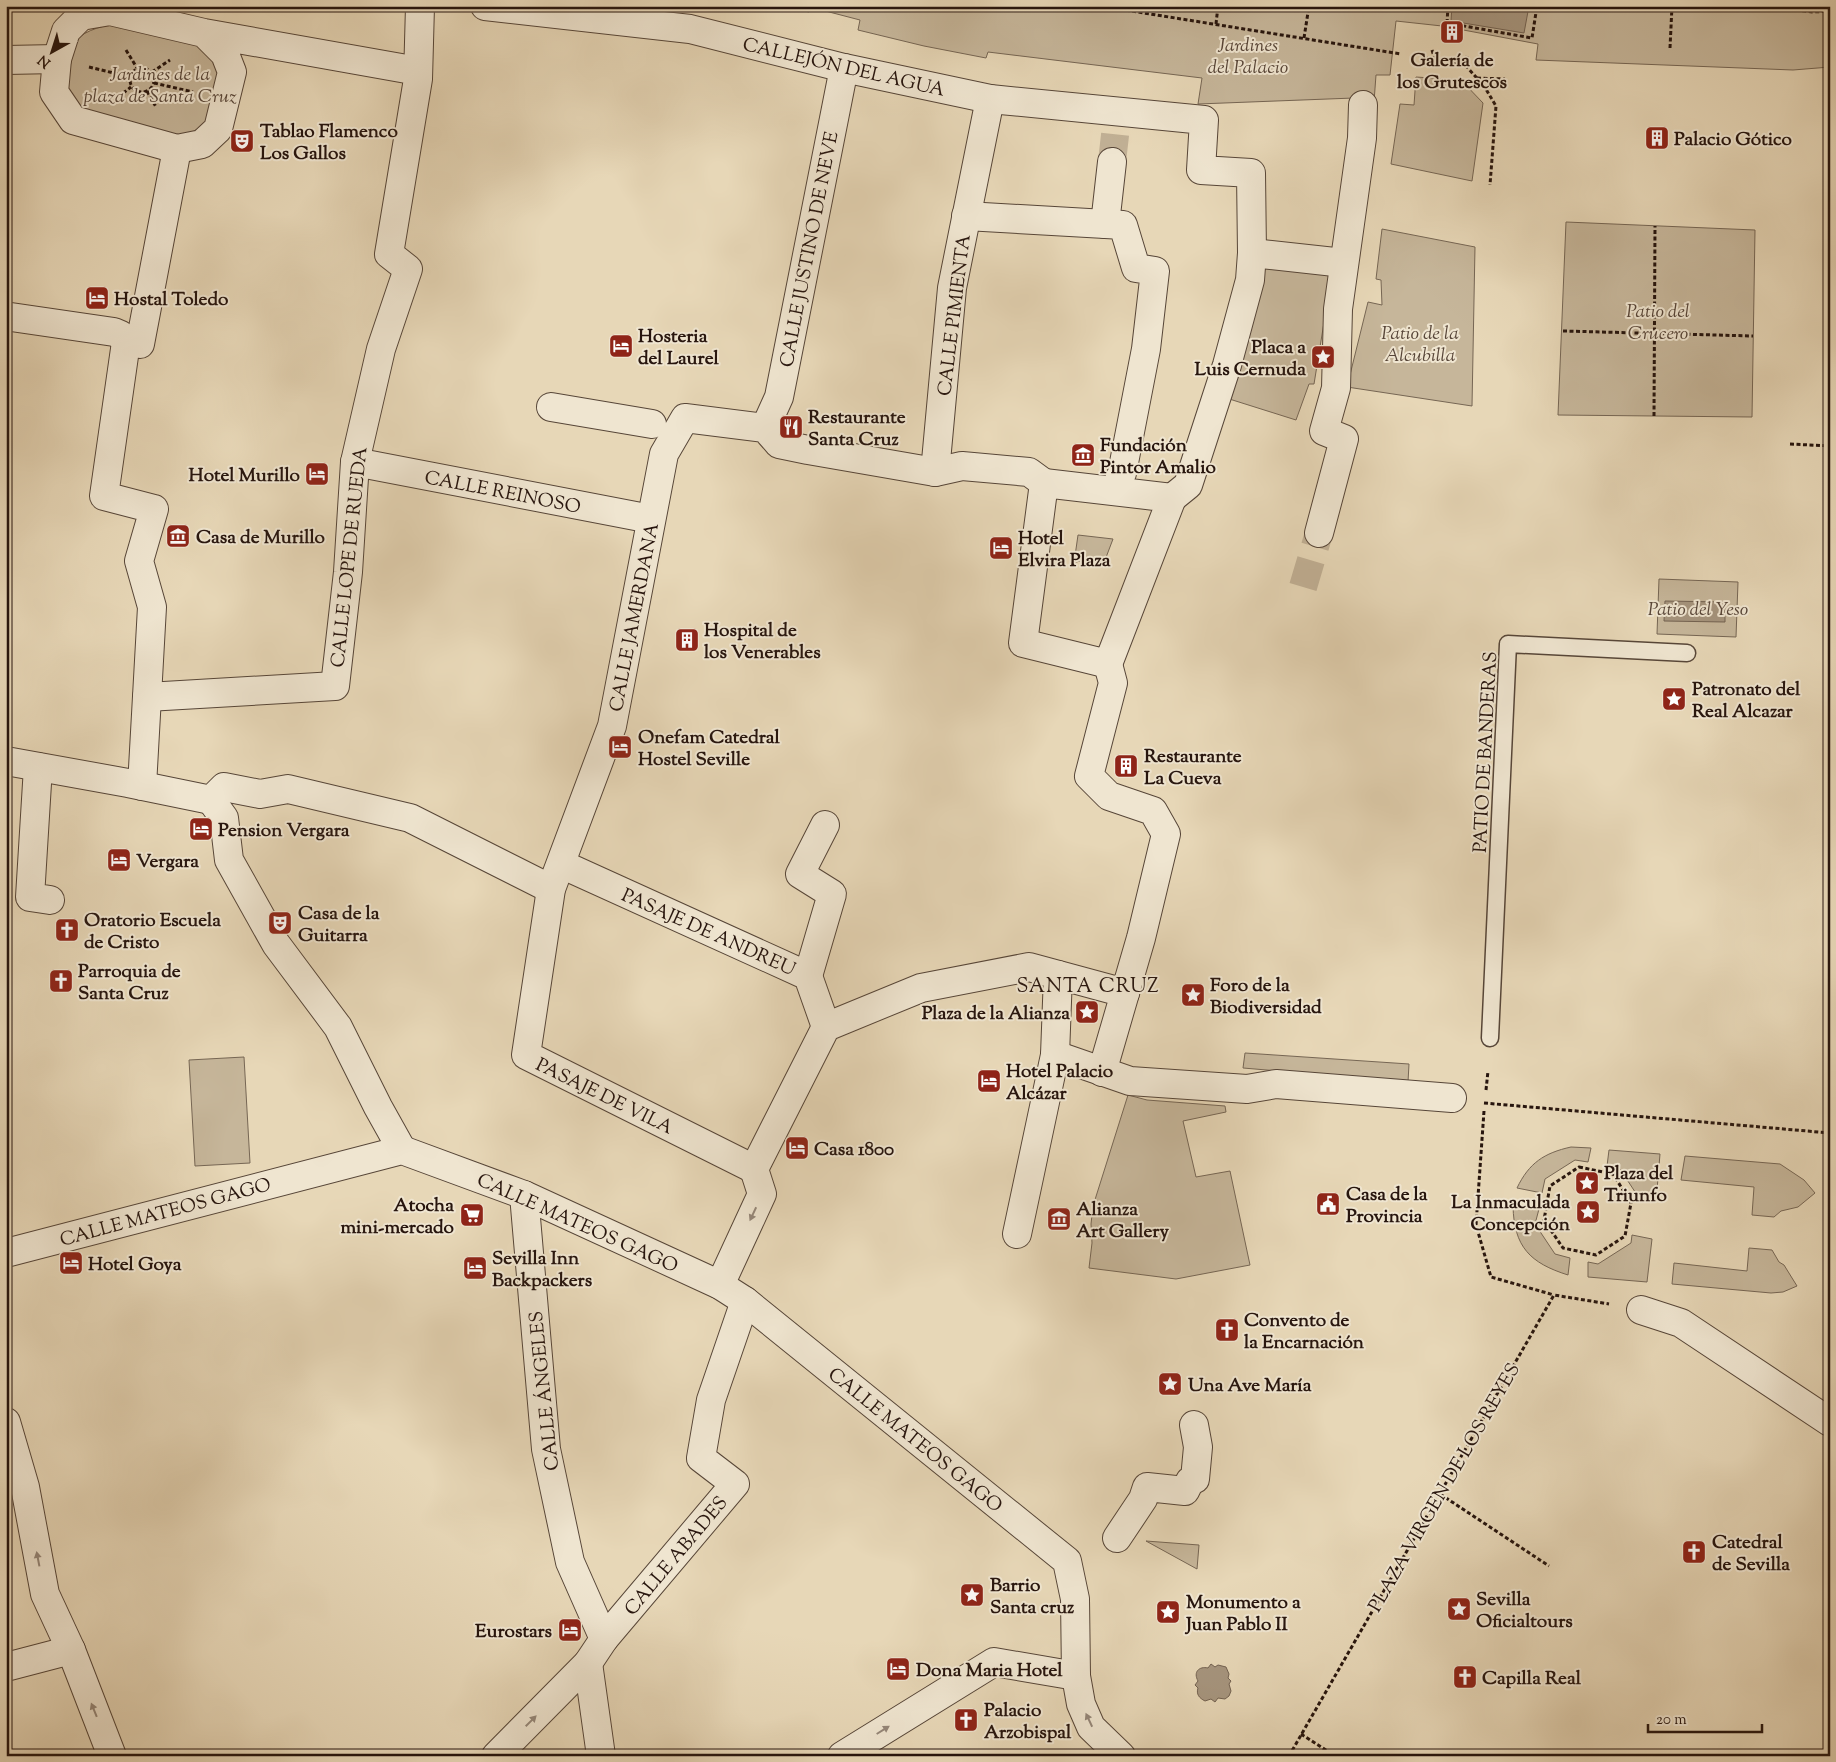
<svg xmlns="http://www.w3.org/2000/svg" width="1836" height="1762" viewBox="0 0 1836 1762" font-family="'Sorts Mill Goudy',serif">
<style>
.green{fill:#c6b69a;stroke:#766654}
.water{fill:#a6957e;stroke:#736251}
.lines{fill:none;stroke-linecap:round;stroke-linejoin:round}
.street-tunnel{stroke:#c1b095;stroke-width:28;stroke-dasharray:28 14;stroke-linecap:butt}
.lane-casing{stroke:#574638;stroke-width:19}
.street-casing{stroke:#574638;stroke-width:30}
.path{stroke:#27150e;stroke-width:3;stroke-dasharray:4 2.5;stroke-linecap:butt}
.lane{stroke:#efe5d0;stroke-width:16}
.street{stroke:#efe5d0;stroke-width:28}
.oneway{fill:#958779}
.labels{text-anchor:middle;stroke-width:4;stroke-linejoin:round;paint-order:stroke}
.park-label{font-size:19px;font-style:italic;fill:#574538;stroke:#efe5d0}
.poi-label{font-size:19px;font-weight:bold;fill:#27150e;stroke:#efe5d0;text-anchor:start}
.street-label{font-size:19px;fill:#27150e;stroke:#efe5d0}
.neighbourhood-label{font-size:20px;letter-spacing:1px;fill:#27150e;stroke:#efe5d0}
</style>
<rect width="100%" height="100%" fill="#e7d7b7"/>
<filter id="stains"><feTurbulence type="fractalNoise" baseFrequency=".004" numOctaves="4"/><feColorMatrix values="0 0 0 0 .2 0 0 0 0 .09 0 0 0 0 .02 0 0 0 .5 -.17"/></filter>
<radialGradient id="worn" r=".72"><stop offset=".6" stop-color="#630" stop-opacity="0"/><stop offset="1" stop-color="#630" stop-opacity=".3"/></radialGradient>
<g class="green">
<path d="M784 6H1830V67L1793 70 1536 60 1538 44 1442 26 1396 21 1390 75H1376L1374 102 1354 98 1198 104 1202 78 988 52 986 58 924 46 858 30 860 20 810 7 809 12Z"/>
<path d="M115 24 194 42 213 61 219 75 209 119 201 127 189 134 174 137 88 115 66 90C67 81 68 54 71 47 78 32 101 26 115 24Z"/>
<path d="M1416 77 1461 80 1483 103 1472 181 1391 164 1400 104 1414 105Z"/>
<path d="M1566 222 1755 230 1752 417 1558 415Z"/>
<path d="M1382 229 1475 247 1472 406 1347 387 1368 302 1382 305 1381 280 1376 279Z"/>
<path d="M1262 261 1333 267 1314 384H1309L1296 420 1223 397Z"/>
<path d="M1078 535 1113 539 1102 568C1092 558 1087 558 1074 563Z"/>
<path d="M1659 579 1738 582 1736 637 1657 634Z"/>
<path d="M1245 1053 1409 1064 1408 1082 1243 1068Z"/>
<path d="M244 1057 250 1163 195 1166 189 1060Z"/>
<path d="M1128 1095 1147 1100 1225 1106 1226 1112 1183 1121 1196 1177 1230 1171 1250 1265 1176 1279 1089 1268 1092 1243 1091 1224 1093 1206Z"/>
<path d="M1571 1147 1591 1148 1588 1162 1575 1160 1545 1179 1542 1193 1517 1188C1529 1163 1544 1153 1571 1147Z"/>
<path d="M1609 1150 1660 1154 1656 1202 1641 1201 1620 1169 1607 1166Z"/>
<path d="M1685 1156 1780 1164 1804 1180 1815 1193 1798 1207 1781 1211 1774 1217 1752 1215 1754 1187 1681 1180Z"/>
<path d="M1513 1206 1539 1209 1535 1224 1555 1254 1570 1258 1568 1275C1530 1263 1514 1247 1513 1206Z"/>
<path d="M1632 1235 1652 1239 1647 1282 1588 1277V1262L1598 1264 1631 1243Z"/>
<path d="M1749 1248 1772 1250 1779 1262 1784 1265 1797 1286 1783 1292 1771 1293 1672 1284 1674 1263 1747 1271Z"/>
<path d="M1146 1541 1199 1545 1197 1569Z"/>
</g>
<g class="water">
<path d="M1452 6H1529L1524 33 1451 21Z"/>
<path d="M1665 601 1725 602V622L1664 621Z"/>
<path d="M1211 1664 1215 1667 1218 1665 1226 1667 1229 1674 1228 1678 1231 1681 1229 1684 1231 1691 1229 1696 1225 1699 1218 1698 1215 1702 1211 1699 1205 1701C1199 1698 1196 1694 1198 1688L1195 1685 1198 1681C1193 1672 1199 1666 1208 1668Z"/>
</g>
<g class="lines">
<g class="street-tunnel">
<path d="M1112 162 1117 117"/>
<path d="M1303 587 1319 533"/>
</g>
<defs>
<path id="lane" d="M1490 1038 1508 644 1687 653"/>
<g id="street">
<path d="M485 6 690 29 844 68 990 99 1204 120 1201 170 1251 173 1252 253 1250 280 1227 365 1188 485 1172 498"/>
<path d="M204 33 225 54 232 72 218 129 202 144 177 149 73 120 54 92 57 59 66 31 81 16 110 11 204 33 418 71"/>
<path d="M6 60 57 59"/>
<path d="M966 216 1123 225 1136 268 1155 271 1146 349 1122 473 1115 490"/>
<path d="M1105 224 1112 162"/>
<path d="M1252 253 1344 263"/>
<path d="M6 318 11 317 114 332 121 335 126 342"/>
<path d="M551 407 652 424"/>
<path d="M765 428 779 397 844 68"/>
<path d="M355 462 651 519"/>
<path d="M935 472 952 288 990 99"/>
<path d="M1044 483 1172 498 1108 664 1023 643Z"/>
<path d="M1319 533 1344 439 1324 431 1336 388 1338 309 1362 138 1363 105"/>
<path d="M147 697 335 686 348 572 355 462 381 349 408 269 389 254 418 79 420 6"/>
<path d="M6 761 128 783 211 800 224 787 260 794 288 789 410 818 551 889"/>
<path d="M38 767 30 897 50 900"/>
<path d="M142 786 152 607 139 561 154 509 104 496 126 342 140 344 177 149"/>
<path d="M211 800 224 818 229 860 276 944 338 1027 378 1107 402 1150"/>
<path d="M561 864 808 976 826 1027"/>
<path d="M808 976 832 894 800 874 825 825"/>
<path d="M1055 1055 1058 975"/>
<path d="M1102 1072 1141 938 1166 834 1153 811 1109 796 1089 776 1113 683 1108 664"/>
<path d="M754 1169 526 1055 551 889 612 726 664 454 685 418 765 428 779 444 808 450 935 472 962 466 1029 472 1044 483"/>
<path d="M524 1195 546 1449 570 1562 604 1639"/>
<path d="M1017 1234 1055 1055 1130 1081 1247 1089 1276 1084 1452 1098"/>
<path d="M6 1253 402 1150 524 1195 720 1285 745 1301 1067 1561 1075 1599 1076 1676 1081 1704 1091 1727 1121 1756"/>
<path d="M720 1285 762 1194 754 1169 826 1027 921 988 1029 967 1125 993"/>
<path d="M1641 1310 1681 1323 1830 1422"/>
<path d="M6 1422 25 1487 45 1594 71 1650 112 1756"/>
<path d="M1117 1538 1143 1499 1147 1487 1185 1491 1190 1481 1195 1479 1198 1447 1194 1425"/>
<path d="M588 1663 601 1756"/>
<path d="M6 1667 71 1650"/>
<path d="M496 1756 588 1663 604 1639 735 1484 701 1458 711 1400 745 1301"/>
<path d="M842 1756 994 1662 1076 1676"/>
</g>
</defs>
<use href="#lane" class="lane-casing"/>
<use href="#street" class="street-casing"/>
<g class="path">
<path d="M1100 6 1401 54"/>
<path d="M1448 6 1447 23 1532 38 1537 6"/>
<path d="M1757 6 1813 12 1830 11"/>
<path d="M1216 24 1218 6"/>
<path d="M1304 38 1309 6"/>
<path d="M1670 48 1672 6"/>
<path d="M126 50 137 68"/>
<path d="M1432 50 1435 60"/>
<path d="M1427 58 1466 66 1484 86 1496 106 1490 185"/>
<path d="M1466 66 1467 56"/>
<path d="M89 67 130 77"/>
<circle cx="142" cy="80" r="12"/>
<path d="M152 72 170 60"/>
<path d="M1477 78 1505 79"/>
<path d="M154 83 193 92"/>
<path d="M147 91 156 107"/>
<path d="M118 97 131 87"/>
<path d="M1563 331 1753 336"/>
<path d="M1654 416 1655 226"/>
<path d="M1790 444 1830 446"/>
<path d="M1486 1090 1488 1071"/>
<path d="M1484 1103 1830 1133"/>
<path d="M1484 1111 1476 1225 1491 1277 1554 1295"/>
<path d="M1579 1167 1613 1174 1631 1203 1625 1236 1596 1255 1563 1248 1544 1220 1550 1186Z"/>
<path d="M1440 1494 1549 1566"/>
<path d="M1301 1734 1335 1756"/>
<path d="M1289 1756 1554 1295 1609 1304"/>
</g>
<use href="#lane" class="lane"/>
<use href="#street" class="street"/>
</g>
<defs><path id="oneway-solid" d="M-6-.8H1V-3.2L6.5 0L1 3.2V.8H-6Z" transform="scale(1.25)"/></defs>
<g class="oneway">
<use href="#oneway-solid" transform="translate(753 1214) rotate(115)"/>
<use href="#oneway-solid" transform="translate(38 1559) rotate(-101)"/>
<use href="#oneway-solid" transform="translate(94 1710) rotate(-112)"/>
<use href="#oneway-solid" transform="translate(1089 1720) rotate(-115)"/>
<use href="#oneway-solid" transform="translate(531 1721) rotate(-45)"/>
<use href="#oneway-solid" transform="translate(883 1730) rotate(-32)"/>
</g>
<defs>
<symbol id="building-square" viewBox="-11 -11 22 22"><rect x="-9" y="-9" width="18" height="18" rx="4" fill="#8f2418" stroke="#efe5d0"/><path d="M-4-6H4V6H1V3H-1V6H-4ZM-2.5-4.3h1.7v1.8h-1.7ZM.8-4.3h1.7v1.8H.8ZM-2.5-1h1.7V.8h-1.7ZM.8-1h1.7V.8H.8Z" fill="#fff"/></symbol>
<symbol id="theatre-square" viewBox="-11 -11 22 22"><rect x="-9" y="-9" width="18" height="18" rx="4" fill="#8f2418" stroke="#efe5d0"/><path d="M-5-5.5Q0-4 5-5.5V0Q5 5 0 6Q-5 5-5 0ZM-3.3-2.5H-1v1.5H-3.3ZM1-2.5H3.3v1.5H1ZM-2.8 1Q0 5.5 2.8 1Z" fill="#fff"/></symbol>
<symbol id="hotel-square" viewBox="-11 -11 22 22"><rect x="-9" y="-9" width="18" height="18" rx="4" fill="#8f2418" stroke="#efe5d0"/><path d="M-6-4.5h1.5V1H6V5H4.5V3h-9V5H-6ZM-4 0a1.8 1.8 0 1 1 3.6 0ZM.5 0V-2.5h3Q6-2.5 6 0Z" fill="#fff"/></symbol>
<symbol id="sight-square" viewBox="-11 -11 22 22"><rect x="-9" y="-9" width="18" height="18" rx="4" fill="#8f2418" stroke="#efe5d0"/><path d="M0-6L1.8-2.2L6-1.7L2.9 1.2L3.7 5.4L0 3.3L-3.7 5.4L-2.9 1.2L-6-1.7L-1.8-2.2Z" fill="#fff"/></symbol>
<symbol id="restaurant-square" viewBox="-11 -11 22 22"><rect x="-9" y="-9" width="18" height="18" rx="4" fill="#8f2418" stroke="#efe5d0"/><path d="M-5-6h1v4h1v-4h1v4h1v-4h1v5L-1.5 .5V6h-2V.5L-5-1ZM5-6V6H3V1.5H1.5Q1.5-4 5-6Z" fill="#fff"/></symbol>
<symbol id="museum-square" viewBox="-11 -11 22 22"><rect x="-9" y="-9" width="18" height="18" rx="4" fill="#8f2418" stroke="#efe5d0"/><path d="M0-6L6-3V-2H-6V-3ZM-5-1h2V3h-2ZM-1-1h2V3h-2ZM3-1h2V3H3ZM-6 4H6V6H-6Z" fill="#fff"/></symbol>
<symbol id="church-square" viewBox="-11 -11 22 22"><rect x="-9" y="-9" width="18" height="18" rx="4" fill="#8f2418" stroke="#efe5d0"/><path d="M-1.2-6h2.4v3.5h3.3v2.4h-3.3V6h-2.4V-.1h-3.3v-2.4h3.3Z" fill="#fff"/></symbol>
<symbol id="civic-square" viewBox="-11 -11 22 22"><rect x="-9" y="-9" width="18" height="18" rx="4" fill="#8f2418" stroke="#efe5d0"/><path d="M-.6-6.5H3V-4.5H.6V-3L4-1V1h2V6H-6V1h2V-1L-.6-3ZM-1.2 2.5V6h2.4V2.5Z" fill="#fff"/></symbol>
<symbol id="supermarket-square" viewBox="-11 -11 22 22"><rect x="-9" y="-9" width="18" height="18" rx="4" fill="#8f2418" stroke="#efe5d0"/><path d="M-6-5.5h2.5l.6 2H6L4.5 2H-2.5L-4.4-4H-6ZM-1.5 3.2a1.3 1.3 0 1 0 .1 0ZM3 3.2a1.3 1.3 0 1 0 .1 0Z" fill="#fff"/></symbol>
</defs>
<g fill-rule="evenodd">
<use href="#building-square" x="1438" y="18" width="28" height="28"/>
<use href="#building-square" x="1643" y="124" width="28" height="28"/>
<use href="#theatre-square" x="228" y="127" width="28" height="28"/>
<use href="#hotel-square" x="83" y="284" width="28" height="28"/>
<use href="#hotel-square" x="607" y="332" width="28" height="28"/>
<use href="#sight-square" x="1309" y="343" width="28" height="28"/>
<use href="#restaurant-square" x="777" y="413" width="28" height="28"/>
<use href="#museum-square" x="1069" y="441" width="28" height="28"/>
<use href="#hotel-square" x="303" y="460" width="28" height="28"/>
<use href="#museum-square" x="164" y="522" width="28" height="28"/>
<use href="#hotel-square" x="987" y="534" width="28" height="28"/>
<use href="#building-square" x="673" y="626" width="28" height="28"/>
<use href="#sight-square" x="1660" y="685" width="28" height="28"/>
<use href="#hotel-square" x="606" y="733" width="28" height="28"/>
<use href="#building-square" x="1112" y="752" width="28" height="28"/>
<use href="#hotel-square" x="187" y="815" width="28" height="28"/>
<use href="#hotel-square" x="105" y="846" width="28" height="28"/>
<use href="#theatre-square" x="266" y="909" width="28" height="28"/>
<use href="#church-square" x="53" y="916" width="28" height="28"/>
<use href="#church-square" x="47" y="967" width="28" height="28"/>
<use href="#sight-square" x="1179" y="981" width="28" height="28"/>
<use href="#sight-square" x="1073" y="998" width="28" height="28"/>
<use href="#hotel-square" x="975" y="1067" width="28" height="28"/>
<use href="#hotel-square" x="783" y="1134" width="28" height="28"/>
<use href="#sight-square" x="1573" y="1169" width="28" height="28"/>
<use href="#civic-square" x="1314" y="1190" width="28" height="28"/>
<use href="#sight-square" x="1574" y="1198" width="28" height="28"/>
<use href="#supermarket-square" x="458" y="1201" width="28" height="28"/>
<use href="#museum-square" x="1045" y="1205" width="28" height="28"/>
<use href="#hotel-square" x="57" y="1249" width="28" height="28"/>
<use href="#hotel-square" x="461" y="1254" width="28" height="28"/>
<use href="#church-square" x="1213" y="1316" width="28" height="28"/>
<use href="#sight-square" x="1156" y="1370" width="28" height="28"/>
<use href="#church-square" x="1680" y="1538" width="28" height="28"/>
<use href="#sight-square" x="958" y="1581" width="28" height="28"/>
<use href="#sight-square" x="1445" y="1595" width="28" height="28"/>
<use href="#sight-square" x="1154" y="1598" width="28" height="28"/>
<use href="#hotel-square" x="556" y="1616" width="28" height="28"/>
<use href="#hotel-square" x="884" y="1655" width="28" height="28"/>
<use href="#church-square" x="1451" y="1663" width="28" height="28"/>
<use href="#church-square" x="952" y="1706" width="28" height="28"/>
</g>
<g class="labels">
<g class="park-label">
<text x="1248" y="51">Jardines<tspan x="1248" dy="22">del Palacio</tspan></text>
<text x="160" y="80">Jardines de la<tspan x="160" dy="22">plaza de Santa Cruz</tspan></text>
<text x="1658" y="317">Patio del<tspan x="1658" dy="22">Crucero</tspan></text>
<text x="1420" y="339">Patio de la<tspan x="1420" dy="22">Alcubilla</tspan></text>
<text x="1698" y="615">Patio del Yeso</text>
</g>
<g class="poi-label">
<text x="1452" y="66" text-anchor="middle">Galería de<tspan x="1452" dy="22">los Grutescos</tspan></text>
<text x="260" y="137">Tablao Flamenco<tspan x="260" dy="22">Los Gallos</tspan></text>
<text x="1674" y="145">Palacio Gótico</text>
<text x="114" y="305">Hostal Toledo</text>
<text x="638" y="342">Hosteria<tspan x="638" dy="22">del Laurel</tspan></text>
<text x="1306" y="353" text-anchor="end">Placa a<tspan x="1306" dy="22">Luis Cernuda</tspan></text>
<text x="808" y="423">Restaurante<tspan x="808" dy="22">Santa Cruz</tspan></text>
<text x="1100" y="451">Fundación<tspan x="1100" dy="22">Pintor Amalio</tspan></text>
<text x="300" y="481" text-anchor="end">Hotel Murillo</text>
<text x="196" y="543">Casa de Murillo</text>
<text x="1018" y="544">Hotel<tspan x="1018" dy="22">Elvira Plaza</tspan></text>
<text x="704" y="636">Hospital de<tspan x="704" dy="22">los Venerables</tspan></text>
<text x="1692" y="695">Patronato del<tspan x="1692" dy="22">Real Alcazar</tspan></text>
<text x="638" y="743">Onefam Catedral<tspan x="638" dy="22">Hostel Seville</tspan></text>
<text x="1144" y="762">Restaurante<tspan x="1144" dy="22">La Cueva</tspan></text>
<text x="218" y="836">Pension Vergara</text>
<text x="136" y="867">Vergara</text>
<text x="298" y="919">Casa de la<tspan x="298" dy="22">Guitarra</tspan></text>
<text x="84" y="926">Oratorio Escuela<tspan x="84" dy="22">de Cristo</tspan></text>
<text x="78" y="977">Parroquia de<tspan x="78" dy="22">Santa Cruz</tspan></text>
<text x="1210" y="991">Foro de la<tspan x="1210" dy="22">Biodiversidad</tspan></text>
<text x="1070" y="1019" text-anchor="end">Plaza de la Alianza</text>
<text x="1006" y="1077">Hotel Palacio<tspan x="1006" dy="22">Alcázar</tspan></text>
<text x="814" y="1155">Casa 1800</text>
<text x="1604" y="1179">Plaza del<tspan x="1604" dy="22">Triunfo</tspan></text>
<text x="1346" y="1200">Casa de la<tspan x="1346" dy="22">Provincia</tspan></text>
<text x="1570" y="1208" text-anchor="end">La Inmaculada<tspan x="1570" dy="22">Concepción</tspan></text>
<text x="454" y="1211" text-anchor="end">Atocha<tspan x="454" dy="22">mini-mercado</tspan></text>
<text x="1076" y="1215">Alianza<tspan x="1076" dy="22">Art Gallery</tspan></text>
<text x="492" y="1264">Sevilla Inn<tspan x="492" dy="22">Backpackers</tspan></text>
<text x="88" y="1270">Hotel Goya</text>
<text x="1244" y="1326">Convento de<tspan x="1244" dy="22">la Encarnación</tspan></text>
<text x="1188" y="1391">Una Ave María</text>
<text x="1712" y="1548">Catedral<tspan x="1712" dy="22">de Sevilla</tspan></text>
<text x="990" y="1591">Barrio<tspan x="990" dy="22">Santa cruz</tspan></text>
<text x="1476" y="1605">Sevilla<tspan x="1476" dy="22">Oficialtours</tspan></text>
<text x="1186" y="1608">Monumento a<tspan x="1186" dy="22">Juan Pablo II</tspan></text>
<text x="552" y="1637" text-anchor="end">Eurostars</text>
<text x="916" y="1676">Dona Maria Hotel</text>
<text x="1482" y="1684">Capilla Real</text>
<text x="984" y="1716">Palacio<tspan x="984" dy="22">Arzobispal</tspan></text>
</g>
<g class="street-label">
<text transform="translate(844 66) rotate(13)" y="7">CALLEJÓN DEL AGUA</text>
<text transform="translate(808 249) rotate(-79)" y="7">CALLE JUSTINO DE NEVE</text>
<text transform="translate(953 315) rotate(-83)" y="7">CALLE PIMIENTA</text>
<text transform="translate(503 491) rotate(11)" y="7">CALLE REINOSO</text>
<text transform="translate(348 557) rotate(-84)" y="7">CALLE LOPE DE RUEDA</text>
<text transform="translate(633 617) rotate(-79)" y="7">CALLE JAMERDANA</text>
<text transform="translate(1484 752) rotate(-87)" y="7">PATIO DE BANDERAS</text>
<text transform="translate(709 931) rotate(24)" y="7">PASAJE DE ANDREU</text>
<text transform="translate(605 1095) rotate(26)" y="7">PASAJE DE VILA</text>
<text transform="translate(165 1211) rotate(-15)" y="7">CALLE MATEOS GAGO</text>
<text transform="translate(578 1222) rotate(24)" y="7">CALLE MATEOS GAGO</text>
<text transform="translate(543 1391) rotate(-96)" y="7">CALLE ÁNGELES</text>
<text transform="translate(916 1439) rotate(39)" y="7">CALLE MATEOS GAGO</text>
<text transform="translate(1443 1487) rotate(-60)" y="7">PLAZA VIRGEN DE LOS REYES</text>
<text transform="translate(675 1555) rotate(-50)" y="7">CALLE ABADES</text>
</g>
<g class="neighbourhood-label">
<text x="1088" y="992">SANTA CRUZ</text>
</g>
</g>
<rect width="1836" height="1762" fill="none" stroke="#e7d7b7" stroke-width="25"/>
<rect x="8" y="8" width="1821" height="1747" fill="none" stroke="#27150e" stroke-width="2.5"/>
<rect x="12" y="12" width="1811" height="1737" fill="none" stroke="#27150e"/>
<g transform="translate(52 52) rotate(219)" stroke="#efe5d0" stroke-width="4" paint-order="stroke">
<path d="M0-4L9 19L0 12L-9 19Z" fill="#27150e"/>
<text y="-8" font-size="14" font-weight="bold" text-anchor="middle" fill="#27150e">N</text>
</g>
<path d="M1648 1724v8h114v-8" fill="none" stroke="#27150e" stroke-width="2.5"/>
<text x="1656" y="1724" font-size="15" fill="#27150e" stroke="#efe5d0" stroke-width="4" paint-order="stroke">20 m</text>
<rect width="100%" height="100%" filter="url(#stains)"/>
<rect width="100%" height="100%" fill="url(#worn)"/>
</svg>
